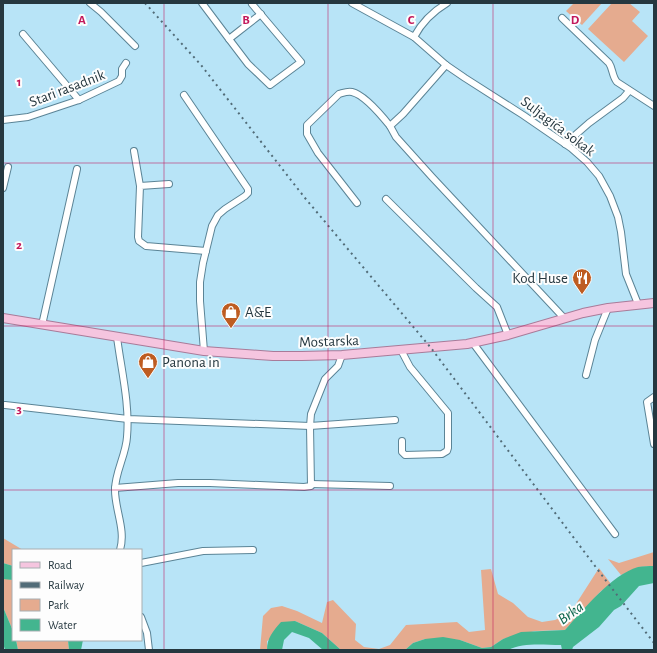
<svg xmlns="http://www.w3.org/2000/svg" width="657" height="653" viewBox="0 0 657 653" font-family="'Alegreya Sans',sans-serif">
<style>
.green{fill:#e5ab8f}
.water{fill:#43b58f}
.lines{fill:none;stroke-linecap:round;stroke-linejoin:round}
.minor-casing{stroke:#5b8496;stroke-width:8}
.major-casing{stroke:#a87b99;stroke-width:10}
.minor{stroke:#fff;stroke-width:6}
.major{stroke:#f5c5df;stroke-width:8}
.rail{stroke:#526c78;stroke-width:2;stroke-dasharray:2 4;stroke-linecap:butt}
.grid{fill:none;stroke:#c2185b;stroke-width:1;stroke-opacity:0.55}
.labels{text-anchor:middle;stroke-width:4;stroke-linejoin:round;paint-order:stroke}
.street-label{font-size:15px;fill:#25373f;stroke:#fdfdfd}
.poi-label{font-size:15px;fill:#25373f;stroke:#fdfdfd;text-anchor:start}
.water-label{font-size:16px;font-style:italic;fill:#0c654c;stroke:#fdfdfd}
.grid-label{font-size:13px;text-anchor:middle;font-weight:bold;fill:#c2185b;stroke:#fdfdfd;stroke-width:4;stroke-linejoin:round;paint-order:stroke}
</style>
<rect width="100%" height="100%" fill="#b8e4f7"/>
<g class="green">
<path d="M574 3H602L582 25 566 11Z"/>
<path d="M612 3H629L640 12 632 21 648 36 624 62 588 29Z"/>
<path d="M3 538 23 550H13V566L3 563Z"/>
<path d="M654 552V566L639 567 621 575 608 559 619 563Z"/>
<path d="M599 568 611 584 601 591 565 630 535 631 503 639 491 647 482 648 460 640 425 639 413 643 405 650H341L322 633 295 621 267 641V650H260L263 616 271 608 282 606 297 611 322 623 327 602 333 600 356 624 355 640 364 647 379 649 390 645 406 625 457 622 469 632 485 630 481 570 491 569 498 594 513 603 528 617 542 622 555 620 563 616 574 607Z"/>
<path d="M4 578 13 580V631L3 607V579Z"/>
<path d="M16 640H68L69 650H18Z"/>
</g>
<g class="water">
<path d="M3 563 13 566V580L3 579Z"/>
<path d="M654 566V583L639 586 621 606 614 610 599 627 573 647 572 650H562L561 645C544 645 524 642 508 650H405L413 643 425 639 443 637 460 640 482 648 491 647 503 639 521 632 565 630C584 609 611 575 638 567 643 566 649 566 654 566Z"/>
<path d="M3 607 13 631V640H16L18 650H5L3 643Z"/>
<path d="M295 621 322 633 341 650H323L309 638 292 632 284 640 282 650H267C267 638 273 631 281 622Z"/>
<path d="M68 640H83L81 650H69Z"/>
</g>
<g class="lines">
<defs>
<g id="minor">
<path d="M90 3 101 12 135 46"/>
<path d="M202 3 229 39 261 14"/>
<path d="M352 3 414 37 446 65 465 78 523 115 571 148 587 162 599 176 610 196 618 217 621 232 626 274 638 304"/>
<path d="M562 18 609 63C613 69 612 76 617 82L654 106"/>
<path d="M23 34 79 100"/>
<path d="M414 37C422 22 432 12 447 3"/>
<path d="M229 39 248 64 270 85 301 62 252 4"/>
<path d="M446 65 403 114 390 126 396 137 432 177 564 318"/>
<path d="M184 95 248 189V193L245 196 225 209 218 215 212 226 203 263 200 282V301L204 351"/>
<path d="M3 120 28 117 79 100 119 81 122 76V69L126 63"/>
<path d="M565 144 589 123 623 98 629 91"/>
<path d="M134 151 140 186"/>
<path d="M169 184 140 186 138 237 139 241 146 246 206 251"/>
<path d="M3 188 8 167"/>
<path d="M386 199 476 288 497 307 508 335"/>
<path d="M357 203 318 153 307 134V125L339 94C343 93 347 91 352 92 365 95 382 116 390 126"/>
<path d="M42 325 77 169"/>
<path d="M117 337C121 369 130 404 127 437 126 455 115 472 115 490 115 510 126 530 120 550"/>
<path d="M473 343 615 534"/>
<path d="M401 350 410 367 448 413V448L447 451 442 454 405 455 402 452V441"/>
<path d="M586 375 595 340 608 308"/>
<path d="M654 397 647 402 654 444"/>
<path d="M5 405 128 419 310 426 395 420"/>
<path d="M311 484 390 486"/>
<path d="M115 488 178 483H210L304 487 311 486 310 426 311 414 325 379 338 366 342 355"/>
<path d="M141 563 203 551 253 550"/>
<path d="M141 617 147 633 149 650"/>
</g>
<path id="major" d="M3 318 204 351 273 356H302L342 355 467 344 508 335 583 313 608 308 654 303"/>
</defs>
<use href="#minor" class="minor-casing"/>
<use href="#major" class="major-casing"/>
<use href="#minor" class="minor"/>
<use href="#major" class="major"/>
<path class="rail" d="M145 3 201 65 305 198 431 348 604 578 654 643"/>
</g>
<path class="grid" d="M164 3V650M328 3V650M493 3V650M3 163H654M3 326H654M3 490H654"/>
<defs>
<symbol id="restaurant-pin" viewBox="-11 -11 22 30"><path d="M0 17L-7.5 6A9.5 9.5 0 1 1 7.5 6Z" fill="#be5c21" stroke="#fdfdfd"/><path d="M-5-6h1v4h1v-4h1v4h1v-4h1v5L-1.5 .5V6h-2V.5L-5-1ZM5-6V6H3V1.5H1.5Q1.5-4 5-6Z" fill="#fff"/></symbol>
<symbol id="shop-pin" viewBox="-11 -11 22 30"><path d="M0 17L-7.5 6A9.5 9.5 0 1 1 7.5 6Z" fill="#be5c21" stroke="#fdfdfd"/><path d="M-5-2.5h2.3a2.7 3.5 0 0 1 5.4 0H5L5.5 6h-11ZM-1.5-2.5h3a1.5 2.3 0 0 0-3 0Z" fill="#fff"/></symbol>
</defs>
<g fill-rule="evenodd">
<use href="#restaurant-pin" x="571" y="267" width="22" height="30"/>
<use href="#shop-pin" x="220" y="301" width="22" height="30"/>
<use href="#shop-pin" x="137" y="351" width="22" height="30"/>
</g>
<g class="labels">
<g class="street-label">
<text transform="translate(67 88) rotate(-21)" y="5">Stari rasadnik</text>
<text transform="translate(558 126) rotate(37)" y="5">Suljagića sokak</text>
<text transform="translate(329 341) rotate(-2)" y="5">Mostarska</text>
</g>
<g class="poi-label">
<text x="568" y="283" text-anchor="end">Kod Huse</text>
<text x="245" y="317">A&amp;E</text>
<text x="162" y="367">Panona in</text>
</g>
<g class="water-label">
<text transform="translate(570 612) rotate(-36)" y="6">Brka</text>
</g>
</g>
<g class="grid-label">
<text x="82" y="24">A</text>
<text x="246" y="24">B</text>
<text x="411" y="24">C</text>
<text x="575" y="24">D</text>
<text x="19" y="86">1</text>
<text x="19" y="249">2</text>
<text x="19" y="413">3</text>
</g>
<rect width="657" height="653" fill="none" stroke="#25373f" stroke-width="8"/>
<rect x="12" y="549" width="130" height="92" fill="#fdfdfd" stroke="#a7aeb1"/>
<rect x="20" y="562" width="20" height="6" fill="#f5c5df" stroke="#a7aeb1"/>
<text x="48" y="569" font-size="12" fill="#25373f">Road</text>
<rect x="20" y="582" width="20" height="6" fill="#526c78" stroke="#a7aeb1"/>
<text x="48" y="589" font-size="12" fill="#25373f">Railway</text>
<rect x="20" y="599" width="20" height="12" fill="#e5ab8f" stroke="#a7aeb1"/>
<text x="48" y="609" font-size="12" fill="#25373f">Park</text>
<rect x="20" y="619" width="20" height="12" fill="#43b58f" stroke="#a7aeb1"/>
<text x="48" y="629" font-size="12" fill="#25373f">Water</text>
</svg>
